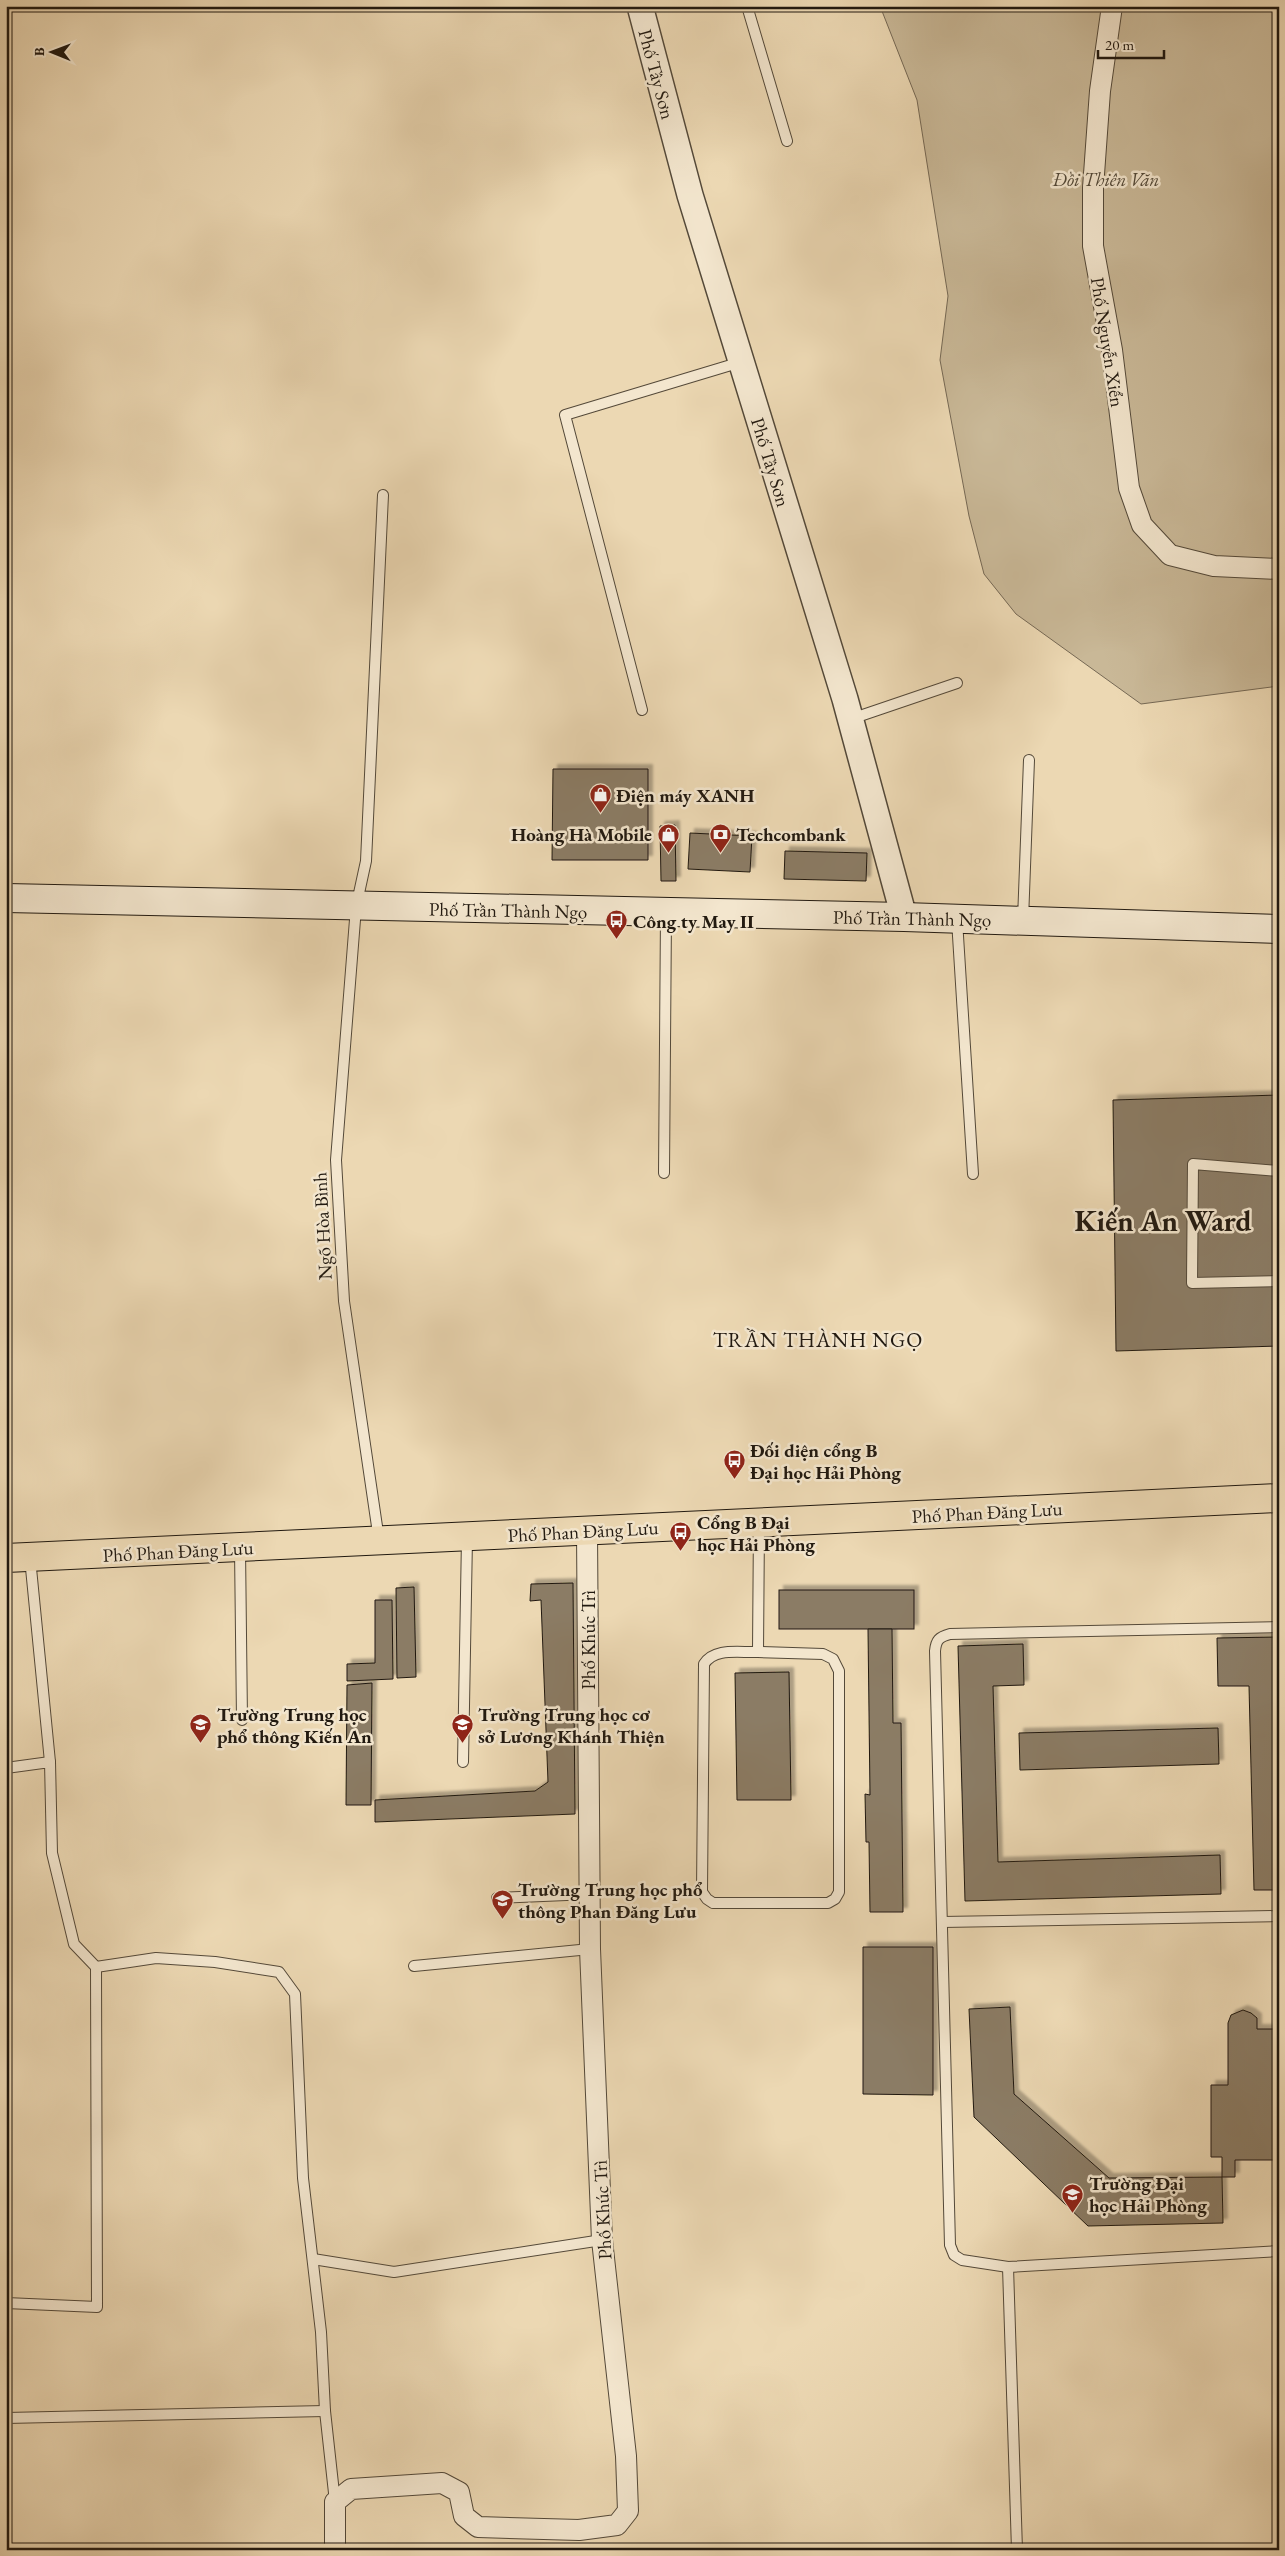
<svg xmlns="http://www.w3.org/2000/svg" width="1285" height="2556" viewBox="0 0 1285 2556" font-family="'EB Garamond',serif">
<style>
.green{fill:#c9b897;stroke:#756854}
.building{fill:#8b7c65;stroke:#211910;filter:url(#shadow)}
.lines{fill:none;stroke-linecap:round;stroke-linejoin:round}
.service-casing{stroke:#544939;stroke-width:12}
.minor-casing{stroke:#544939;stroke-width:22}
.tertiary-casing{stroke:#544939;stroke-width:28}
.secondary-casing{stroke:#211910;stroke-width:30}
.primary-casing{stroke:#211910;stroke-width:30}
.service{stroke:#f3e6ce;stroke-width:10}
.minor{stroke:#f3e6ce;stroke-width:20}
.tertiary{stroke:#f3e6ce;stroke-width:25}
.secondary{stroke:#f3e6ce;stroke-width:28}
.primary{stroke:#ecd8b3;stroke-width:28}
.labels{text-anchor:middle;stroke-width:5;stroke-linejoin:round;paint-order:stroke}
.street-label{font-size:19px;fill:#211910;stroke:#f3e6ce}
.park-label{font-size:19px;font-style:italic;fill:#534938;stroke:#f3e6ce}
.poi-label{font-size:19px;font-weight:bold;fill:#211910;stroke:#f3e6ce;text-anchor:start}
.quarter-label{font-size:21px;letter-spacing:1px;fill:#211910;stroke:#f3e6ce}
.town-label{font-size:29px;font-weight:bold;fill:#211910;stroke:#f3e6ce}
</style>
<defs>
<filter id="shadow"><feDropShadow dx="4.5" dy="-4.5" stdDeviation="1" flood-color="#0004"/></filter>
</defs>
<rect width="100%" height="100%" fill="#ecd8b3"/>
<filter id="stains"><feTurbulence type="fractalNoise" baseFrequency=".004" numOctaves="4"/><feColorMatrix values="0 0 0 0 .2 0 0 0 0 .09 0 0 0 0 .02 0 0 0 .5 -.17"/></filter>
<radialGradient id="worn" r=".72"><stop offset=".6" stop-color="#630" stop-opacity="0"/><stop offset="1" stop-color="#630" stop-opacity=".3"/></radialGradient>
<path class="green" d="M880 6H1279V686L1141 704 1016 614 984 574 969 516 940 360 948 296 917 100Z"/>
<g class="building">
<path d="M553 769H648V860H552Z"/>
<path d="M675 825 676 881H661L660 826Z"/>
<path d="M690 833 752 836 750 872 688 869Z"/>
<path d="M785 851 867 853 866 881 784 879Z"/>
<path d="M1279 1095V1346L1116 1351 1113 1100Z"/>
<path d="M573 1583 575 1814 375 1822V1800L535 1791 548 1782 541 1600 530 1601 531 1584Z"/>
<path d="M414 1587 416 1677 397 1678 396 1588Z"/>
<rect x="779" y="1590" width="135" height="39"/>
<path d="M375 1600H392L393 1679 347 1681V1664L375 1663Z"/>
<path d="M868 1629H892L893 1723H901L903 1912H870L869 1842H866L865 1794 870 1795Z"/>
<path d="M1279 1637V1890H1254L1249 1686H1218L1217 1638Z"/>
<path d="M1023 1644 1024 1685 993 1686 998 1862 1220 1855 1221 1894 965 1901 958 1646Z"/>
<path d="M789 1672 791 1800H737L735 1673Z"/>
<path d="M372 1683 371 1805H346L347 1685Z"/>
<path d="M1218 1728 1219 1764 1020 1770 1019 1733Z"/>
<path d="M863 1947H933V2095L863 2094Z"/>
<path d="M1010 2007 1014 2094 1109 2178 1222 2177 1223 2223 1088 2226 974 2117 969 2009Z"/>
<path d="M1243 2010 1251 2013 1257 2018V2029H1279V2160H1235V2177H1222V2157H1211V2085H1228V2023L1231 2015Z"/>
</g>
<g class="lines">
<defs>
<g id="service">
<path d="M747 6 787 141"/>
<path d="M642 710 565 415 741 362"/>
<path d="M851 719 957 683"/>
<path d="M957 920 973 1174"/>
<path d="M1023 920 1029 760"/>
<path d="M1279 1171 1193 1164 1192 1283 1279 1281"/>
<path d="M664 1173 666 914"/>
<path d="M379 1540 344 1301 336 1160 356 907 366 861 383 495"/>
<path d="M240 1549 242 1720"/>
<path d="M30 1558 50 1762"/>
<path d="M1279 1627 950 1634C939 1637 936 1640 935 1651L950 2245 954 2255 962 2260 1008 2267 1279 2251"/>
<path d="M758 1652 823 1654 833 1659 839 1671V1892L835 1899 828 1903H713L707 1899 702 1892 704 1664C715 1647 740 1653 758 1652Z"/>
<path d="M758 1652 759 1523"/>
<path d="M463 1762 467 1538"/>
<path d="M6 1768 50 1762 52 1853 74 1944 96 1967 156 1958 215 1962 279 1972 295 1994 303 2178 321 2332 325 2411 335 2502"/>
<path d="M497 1898 590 1894"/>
<path d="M942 1922 1279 1916"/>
<path d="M414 1966 590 1949"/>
<path d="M313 2259 394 2272 602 2240"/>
<path d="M1008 2267 1017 2550"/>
<path d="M6 2303 97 2307 96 1967"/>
<path d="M6 2418 325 2411"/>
</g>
<g id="minor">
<path d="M1112 6 1100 91 1093 188V246L1112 350 1129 488 1142 525 1170 555 1214 566 1279 569"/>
<path d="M335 2550V2502L351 2489 442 2483 459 2492 464 2516 478 2527 579 2530 617 2525 628 2511 626 2456 602 2240 590 1949 587 1531"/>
</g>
<path id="tertiary" d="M640 6 690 195 845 699 904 917"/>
<path id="secondary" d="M6 898 904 917 1279 929"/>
<path id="primary" d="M6 1558 1279 1498"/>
</defs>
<use href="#service" class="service-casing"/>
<use href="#minor" class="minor-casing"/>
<use href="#tertiary" class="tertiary-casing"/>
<use href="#secondary" class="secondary-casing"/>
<use href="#primary" class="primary-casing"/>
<use href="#service" class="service"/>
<use href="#minor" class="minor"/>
<use href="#tertiary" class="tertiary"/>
<use href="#secondary" class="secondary"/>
<use href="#primary" class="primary"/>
</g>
<defs>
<symbol id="shop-pin" viewBox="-11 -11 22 30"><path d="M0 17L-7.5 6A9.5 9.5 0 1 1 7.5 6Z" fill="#8f2418" stroke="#f3e6ce"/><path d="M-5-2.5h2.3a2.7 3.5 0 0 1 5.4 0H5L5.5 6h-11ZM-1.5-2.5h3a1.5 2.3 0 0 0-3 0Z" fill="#fff"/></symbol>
<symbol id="bank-pin" viewBox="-11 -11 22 30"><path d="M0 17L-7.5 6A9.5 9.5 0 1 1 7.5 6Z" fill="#8f2418" stroke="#f3e6ce"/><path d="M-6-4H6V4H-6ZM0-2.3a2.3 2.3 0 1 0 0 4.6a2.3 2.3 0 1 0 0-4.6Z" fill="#fff"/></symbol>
<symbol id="bus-pin" viewBox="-11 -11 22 30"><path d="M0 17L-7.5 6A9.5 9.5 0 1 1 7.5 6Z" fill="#8f2418" stroke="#f3e6ce"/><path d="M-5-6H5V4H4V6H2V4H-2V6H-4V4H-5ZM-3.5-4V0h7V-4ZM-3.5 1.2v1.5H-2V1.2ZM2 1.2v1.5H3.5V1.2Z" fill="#fff"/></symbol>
<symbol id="school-pin" viewBox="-11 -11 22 30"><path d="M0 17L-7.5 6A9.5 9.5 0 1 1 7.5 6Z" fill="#8f2418" stroke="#f3e6ce"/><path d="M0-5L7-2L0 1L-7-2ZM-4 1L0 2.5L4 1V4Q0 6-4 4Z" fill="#fff"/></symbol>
<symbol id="university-pin" viewBox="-11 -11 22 30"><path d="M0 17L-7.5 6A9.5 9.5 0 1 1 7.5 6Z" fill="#8f2418" stroke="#f3e6ce"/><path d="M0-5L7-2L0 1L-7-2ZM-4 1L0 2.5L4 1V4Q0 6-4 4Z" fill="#fff"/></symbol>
</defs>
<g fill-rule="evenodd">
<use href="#shop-pin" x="588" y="782" width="25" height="34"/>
<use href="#shop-pin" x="656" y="822" width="25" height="34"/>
<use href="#bank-pin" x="708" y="822" width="25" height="34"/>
<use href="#bus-pin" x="604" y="908" width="25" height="34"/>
<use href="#bus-pin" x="722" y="1448" width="25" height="34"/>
<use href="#bus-pin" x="668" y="1520" width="25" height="34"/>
<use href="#school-pin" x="188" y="1712" width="25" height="34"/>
<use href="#school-pin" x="450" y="1712" width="25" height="34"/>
<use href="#school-pin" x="490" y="1888" width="25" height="34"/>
<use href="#university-pin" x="1060" y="2182" width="25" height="34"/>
</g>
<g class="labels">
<g class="street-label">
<text transform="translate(657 74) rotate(75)" y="7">Phố Tây Sơn</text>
<text transform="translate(1108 342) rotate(81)" y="7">Phố Nguyễn Xiển</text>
<text transform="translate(771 462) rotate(73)" y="7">Phố Tây Sơn</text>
<text transform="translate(508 910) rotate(1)" y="7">Phố Trần Thành Ngọ</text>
<text transform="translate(912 918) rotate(1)" y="7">Phố Trần Thành Ngọ</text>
<text transform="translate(322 1226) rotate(-93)" y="7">Ngõ Hòa Bình</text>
<text transform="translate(987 1512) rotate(-3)" y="7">Phố Phan Đăng Lưu</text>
<text transform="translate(583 1531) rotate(-3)" y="7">Phố Phan Đăng Lưu</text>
<text transform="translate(178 1551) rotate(-3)" y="7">Phố Phan Đăng Lưu</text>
<text transform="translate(588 1640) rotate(-90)" y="7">Phố Khúc Trì</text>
<text transform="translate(602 2210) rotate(-93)" y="7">Phố Khúc Trì</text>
</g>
<g class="park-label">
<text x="1106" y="186">Đồi Thiên Văn</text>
</g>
<g class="poi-label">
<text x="616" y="802">Điện máy XANH</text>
<text x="652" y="841" text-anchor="end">Hoàng Hà Mobile</text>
<text x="736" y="841">Techcombank</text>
<text x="633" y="928">Công ty May II</text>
<text x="750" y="1457">Đối diện cổng B<tspan x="750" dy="22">Đại học Hải Phòng</tspan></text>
<text x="697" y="1529">Cổng B Đại<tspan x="697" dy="22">học Hải Phòng</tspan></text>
<text x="217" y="1721">Trường Trung học<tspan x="217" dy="22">phổ thông Kiến An</tspan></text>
<text x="478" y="1721">Trường Trung học cơ<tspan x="478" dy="22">sở Lương Khánh Thiện</tspan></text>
<text x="518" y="1896">Trường Trung học phổ<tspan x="518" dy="22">thông Phan Đăng Lưu</tspan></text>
<text x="1089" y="2190">Trường Đại<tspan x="1089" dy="22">học Hải Phòng</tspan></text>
</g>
<g class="quarter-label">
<text x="818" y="1347">TRẦN THÀNH NGỌ</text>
</g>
<g class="town-label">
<text x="1163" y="1231">Kiến An Ward</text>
</g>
</g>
<rect width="1285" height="2556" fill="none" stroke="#ecd8b3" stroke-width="25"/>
<rect x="8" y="8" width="1270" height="2541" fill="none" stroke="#211910" stroke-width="2.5"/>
<rect x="12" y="12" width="1260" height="2531" fill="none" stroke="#211910"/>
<g transform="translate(52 52) rotate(271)" stroke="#f3e6ce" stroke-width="4" paint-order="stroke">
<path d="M0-4L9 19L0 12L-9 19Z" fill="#211910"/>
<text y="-8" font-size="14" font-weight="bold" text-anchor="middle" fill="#211910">B</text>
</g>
<path d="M1098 50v8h66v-8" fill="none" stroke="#211910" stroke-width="2.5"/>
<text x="1105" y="50" font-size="15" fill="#211910" stroke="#f3e6ce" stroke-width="4" paint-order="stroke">20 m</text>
<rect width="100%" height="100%" filter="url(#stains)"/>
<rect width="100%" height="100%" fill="url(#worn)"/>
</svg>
